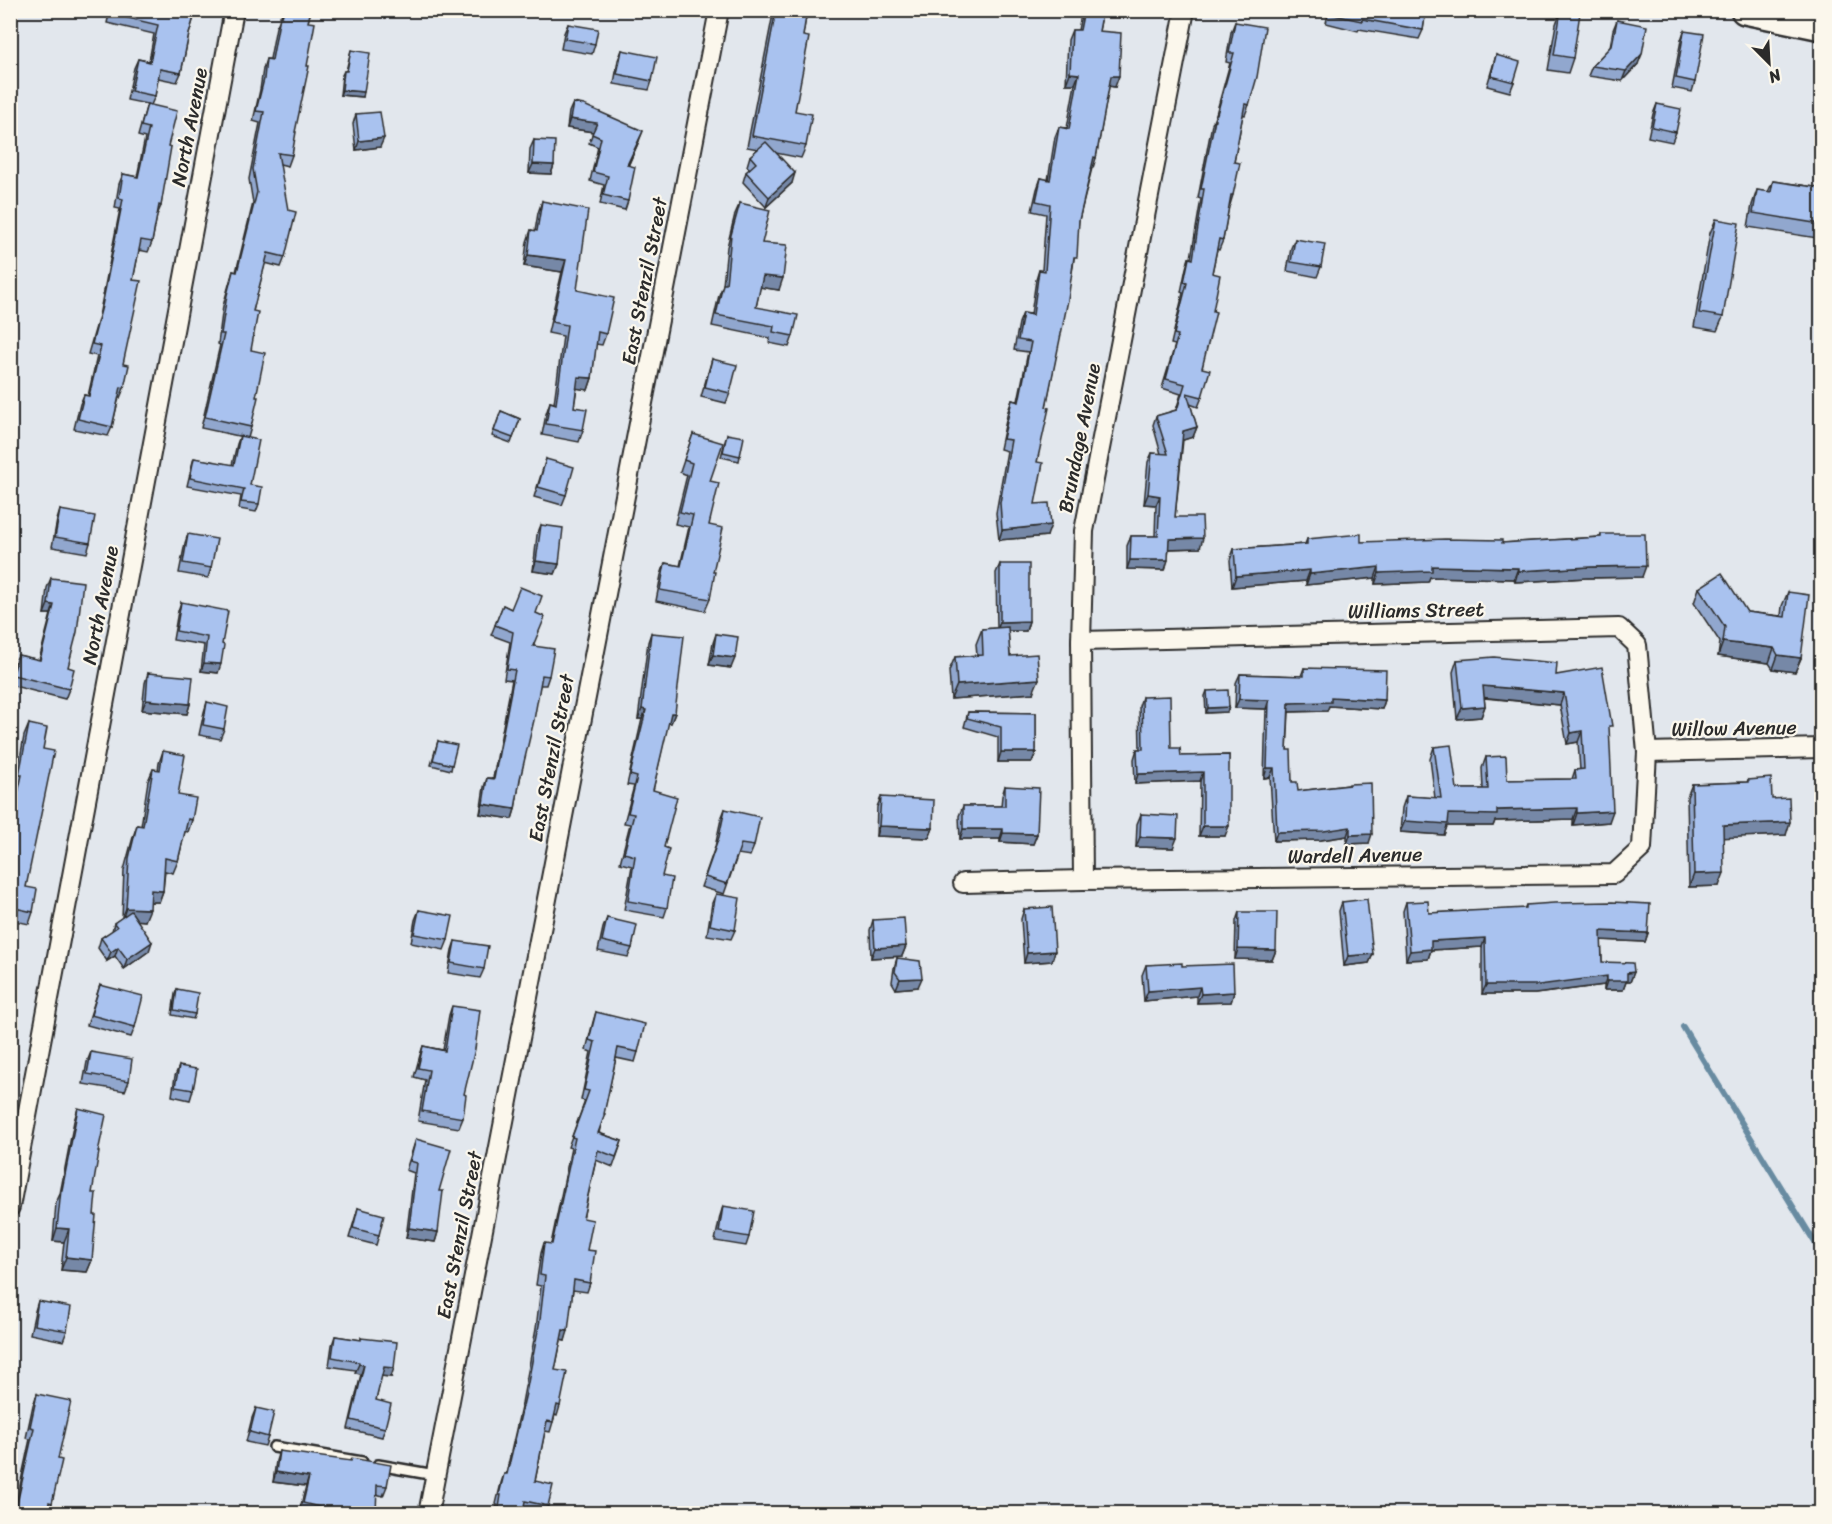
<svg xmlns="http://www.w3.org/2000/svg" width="1832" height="1524" viewBox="0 0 1832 1524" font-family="Sriracha,sans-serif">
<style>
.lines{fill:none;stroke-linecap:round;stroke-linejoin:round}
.stream{stroke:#688ba1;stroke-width:6}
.lane-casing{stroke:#2b2b2b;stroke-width:14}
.street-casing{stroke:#2b2b2b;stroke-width:22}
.secondary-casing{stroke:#2b2b2b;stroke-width:32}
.lane{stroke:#fbf7ec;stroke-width:9}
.street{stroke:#fbf7ec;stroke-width:18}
.secondary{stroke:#fbf7ec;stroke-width:27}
.wall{fill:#91a7ce;stroke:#2b2b2b;stroke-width:1.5}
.shaded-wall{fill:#7688a7;stroke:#2b2b2b;stroke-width:1.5}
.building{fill:#a9c2ef;stroke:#2b2b2b;stroke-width:1.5}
.labels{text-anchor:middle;stroke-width:4.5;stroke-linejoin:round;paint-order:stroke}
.street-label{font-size:20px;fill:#2b2b2b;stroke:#fbf7ec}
</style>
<rect width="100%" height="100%" fill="#e2e7ed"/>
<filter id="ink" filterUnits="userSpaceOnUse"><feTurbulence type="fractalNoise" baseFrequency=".0167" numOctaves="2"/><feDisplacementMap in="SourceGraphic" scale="12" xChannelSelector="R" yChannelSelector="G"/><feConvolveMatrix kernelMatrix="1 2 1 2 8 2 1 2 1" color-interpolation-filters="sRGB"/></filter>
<g filter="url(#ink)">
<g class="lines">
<path class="stream" d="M1683 1027 1822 1254"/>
<defs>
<g id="lane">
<path d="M274 1447 362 1462"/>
<path d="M378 1465 435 1475"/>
</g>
<g id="street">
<path d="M1647 752 1822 748"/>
<path d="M1083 880 1081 641 1084 531 1185 10"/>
<path d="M963 883 1083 880 1614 874 1642 848 1647 752 1637 645 1619 628 1081 641"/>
<path d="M10 1207 234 10"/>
<path d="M428 1514 719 10"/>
</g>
<path id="secondary" d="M1745 10 1822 26"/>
</defs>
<use href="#lane" class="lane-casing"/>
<use href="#street" class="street-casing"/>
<use href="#secondary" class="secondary-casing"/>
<use href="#lane" class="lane"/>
<use href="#street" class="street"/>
<use href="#secondary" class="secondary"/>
</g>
<g class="wall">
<path d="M110 10H196L189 34 181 73 177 82 158 78 155 96 151 105 168 146 161 206 157 215 152 242 148 252 139 250 133 280 123 364 124 388 120 398 119 397 112 427 108 436 74 429 80 404 84 395 88 396 97 356 88 354 99 316 120 209 115 208 119 184 123 174 137 177 145 138 138 136 147 104 127 100 134 68 138 59 149 61 154 34 107 23Z"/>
<path d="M282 10H311L308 22 292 155 288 166 280 164 285 257 281 267 265 263 253 311 251 350 256 397 251 427 248 438 201 428 220 345 218 344 223 306 230 281 233 271 236 272 253 203 249 179 260 123 253 121 260 90 263 69 266 59H270L276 27 281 17Z"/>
<path d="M646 10H673L670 17 645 13Z"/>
<path d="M772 10H807L803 36 795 111 806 146 801 158 776 153 792 183 766 207 743 182 746 172 750 169 747 166 750 156 758 149 747 147 773 14H772Z"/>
<path d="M1082 10H1103L1099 31 1115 87 1109 86 1096 158 1093 168H1092L1079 220 1073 267 1046 407 1037 462 1035 504 1047 536 999 540 996 513 1007 451 1000 449 1008 411 1012 400 1018 401 1028 352 1014 350 1019 323 1023 313 1031 314 1036 280 1039 270H1042L1046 214 1032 211 1037 189 1041 178 1048 180 1055 137 1059 127 1067 128 1075 84H1066L1068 40 1072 30H1078Z"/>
<path d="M1329 10H1426L1423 30 1419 39 1359 29 1358 31 1326 23Z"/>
<path d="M1561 10 1573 58 1568 73 1548 70 1556 24Z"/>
<path d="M1617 20 1638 64 1622 81 1588 76 1592 66 1610 47 1613 30Z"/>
<path d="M1235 22 1249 105 1245 115 1243 114 1234 162 1233 195 1230 205H1229L1223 240 1219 250 1217 249 1212 273 1213 311 1202 368V397L1198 407 1190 404 1197 427 1193 437 1183 440 1175 517 1200 548 1169 549 1165 570 1127 569V546L1131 536H1155L1156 505 1144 504 1148 462 1152 453 1161 454 1153 425 1156 416 1176 410 1181 394 1162 388 1175 345 1171 344 1183 293 1181 292 1186 268 1189 258H1191L1201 199 1198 198 1212 124 1216 114 1230 63 1226 62 1231 32Z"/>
<path d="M568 24 595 44 592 54 561 49 564 33Z"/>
<path d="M1684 31 1695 82 1692 92 1672 88 1681 40Z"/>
<path d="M351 50 363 97 340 95 342 75 344 71H346Z"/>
<path d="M622 50 652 81 649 90 614 84 618 60Z"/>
<path d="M1496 55 1514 82 1510 92 1487 86Z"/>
<path d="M573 103 639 141 628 166V201L625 210 600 204 604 185 590 181 598 147 589 143 593 132 567 128 569 112Z"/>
<path d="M1657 104 1676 132 1672 142 1648 137 1653 114Z"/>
<path d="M356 114 380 147 356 150 353 124Z"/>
<path d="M534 140 554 165 551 174 529 173 530 149Z"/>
<path d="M1773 181 1821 188V225L1817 238 1748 227 1752 205 1757 190 1768 192Z"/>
<path d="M542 201 577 290 606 334 602 345 596 344 592 378 588 390 577 388 574 407 583 430 579 442 542 435 546 414 550 402 554 403 563 336 548 333 562 272 524 266 527 242 531 230 535 231 538 213Z"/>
<path d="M740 203 762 243 779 290 760 287 756 307 793 336 789 347 769 343 770 338 712 326 719 295 723 285 727 247 735 214Z"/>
<path d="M1716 219 1723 317 1717 331 1694 327 1710 233Z"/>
<path d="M1295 239 1321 267 1317 277 1287 271 1291 248Z"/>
<path d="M712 359 730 393 726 403 701 397Z"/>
<path d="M501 411 520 419 511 443 492 436Z"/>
<path d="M693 434 710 481 709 525 713 572 710 599 705 611 656 601 661 575 665 563 680 566 689 527 675 524 687 475 680 472Z"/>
<path d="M727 434 740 456 739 461 721 457Z"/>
<path d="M240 436 250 485 259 504 256 512 239 509 241 496 187 486 192 465 194 458 232 465 237 444Z"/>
<path d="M546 459 566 495 562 505 534 497Z"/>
<path d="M60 510 90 543 87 553 52 547 57 520Z"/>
<path d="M541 525 559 564 555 574 533 571 537 535Z"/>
<path d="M188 534 211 568 208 578 179 573 185 543Z"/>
<path d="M1601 534 1642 577 1586 578 1515 582 1514 579 1430 577 1428 582 1375 584V578L1306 585V581L1232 587 1230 560 1234 549 1305 544 1307 539 1361 542 1502 543 1600 537Z"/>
<path d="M1000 564 1029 621 1026 631H1008L1010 656 1033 693 951 699 949 671 955 657 977 655 976 644 982 629 997 628 996 573Z"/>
<path d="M51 578 68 667 69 689 65 699 10 685V680L14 664 18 655 39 660 51 614H44L47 588Z"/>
<path d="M1699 588 1747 612 1781 616 1782 606 1788 592 1801 658 1795 672 1773 669 1769 663 1718 656 1720 642 1694 603Z"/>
<path d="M181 602 222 644 218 673 201 671 204 645 173 640 178 611Z"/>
<path d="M503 605 511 609 536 613 534 646 549 676 546 685H540L520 779 515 809 512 819 480 814 484 787 487 778H493L512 680 504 679 510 642 491 635Z"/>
<path d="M651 633 675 713 671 723H668L653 790 664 847 662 876 667 908 664 917 624 910 632 866 620 863 630 824 624 823 634 786 627 785 642 719H638L648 642Z"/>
<path d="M716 634 731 668 709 665 713 643Z"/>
<path d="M1457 660 1556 675 1609 733V822L1573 825V819L1495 821 1493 826H1447L1444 835 1400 832 1402 808 1406 796 1435 798 1430 759 1434 747 1457 789H1483L1482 768 1486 757 1507 780 1572 779 1575 770H1580L1578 742 1567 744 1560 705 1484 698 1485 706 1481 717 1457 719 1453 672Z"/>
<path d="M1304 668 1385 700 1382 709 1329 706 1327 711 1289 712 1287 750 1292 782 1298 791 1348 785 1369 843 1347 844V836L1321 840 1274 841 1270 777 1264 778 1266 709 1235 708 1236 683 1240 674 1301 676Z"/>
<path d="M148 673 190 704 187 714 142 710 145 683Z"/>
<path d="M1207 691 1229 707 1227 712 1206 713 1205 696Z"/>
<path d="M1142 697 1171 748 1181 756 1229 755 1225 836H1199L1200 781 1135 784 1134 759 1137 749H1140L1139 706Z"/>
<path d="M207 702 224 729 220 739 199 735 204 712Z"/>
<path d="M968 712 1036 713V752L1032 762H998V737L964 727Z"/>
<path d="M29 724 43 749 26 887 33 912 29 924 10 920V821L18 787H15L24 736Z"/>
<path d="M438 741 452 765 451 770 431 765Z"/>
<path d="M163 751 178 795 192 820 188 832 185 831 178 861 173 873 165 871 163 891 159 902H150L145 921 137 920 149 951 124 969 115 956 107 961 98 948 101 938 112 931 114 923 122 918 124 870 133 837 137 825 141 826 148 781 153 769 158 770 159 763Z"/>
<path d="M1748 780 1772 799 1786 835 1723 837 1719 886 1689 887 1687 797 1692 784 1747 782Z"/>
<path d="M1005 786 1037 834 1033 844 1000 842V839H960L959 816 963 806H1001L1002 796Z"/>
<path d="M881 797 933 828 929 838 876 836 877 807Z"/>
<path d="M725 809 754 846 750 856 738 854 724 894 701 887 715 847 721 819Z"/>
<path d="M1141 814 1173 848 1136 847 1137 824Z"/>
<path d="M716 894 735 930 731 939 707 935 712 903Z"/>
<path d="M1342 902 1373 954 1369 963 1344 966 1339 911Z"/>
<path d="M1406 902 1429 913 1524 909 1526 905 1648 933 1645 942 1601 940 1602 962 1634 972 1630 982H1626L1623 990H1604V985L1535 994H1482V947L1431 950 1428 959 1406 960 1403 911Z"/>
<path d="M1024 909 1052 961 1024 963 1021 919Z"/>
<path d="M419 910 448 940 444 950 411 943 415 920Z"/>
<path d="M1239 912 1276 950 1272 960 1235 959 1236 921Z"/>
<path d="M607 918 632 948 628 957 598 951 603 928Z"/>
<path d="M873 920 906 946 902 956 871 958 870 930Z"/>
<path d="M455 941 484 969 480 978 448 973 452 950Z"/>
<path d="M897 958 918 987 896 989 892 982 894 968Z"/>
<path d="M1146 965 1182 966 1234 992 1231 1002 1197 1003V996L1144 1001 1142 975Z"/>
<path d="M100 985 135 1027 131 1037 87 1025Z"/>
<path d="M177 989 195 1014 193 1019 172 1015 175 994Z"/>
<path d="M452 1006 464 1094 463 1118 459 1128 418 1121 425 1080 414 1077 420 1055 423 1046 443 1050 449 1015Z"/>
<path d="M596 1012 638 1052 635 1062 616 1058 599 1133 622 1141 613 1167 596 1160 583 1218 590 1283 587 1292 573 1290 565 1341 561 1340 555 1370 560 1406 557 1416 555 1415 550 1432 545 1431 535 1481 548 1506 545 1514H534L523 1511V1514H496L497 1505 496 1504 501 1483 504 1474H506L522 1403 536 1329 541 1286 536 1285 541 1253 544 1243 551 1244 571 1148 568 1147 585 1101 581 1100 591 1052 586 1050 593 1022Z"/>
<path d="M91 1052 129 1081 125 1091 83 1084 87 1062Z"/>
<path d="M179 1066 193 1090 190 1100 172 1096 175 1076Z"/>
<path d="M78 1108 94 1215 92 1260 87 1272 61 1270 64 1242 53 1241 56 1203 60 1194 74 1121Z"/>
<path d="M416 1139 439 1191 438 1232 435 1242 406 1238 414 1173 406 1170Z"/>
<path d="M723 1206 749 1237 746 1246 715 1241 720 1216Z"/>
<path d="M358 1208 379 1235 376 1245 349 1238Z"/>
<path d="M38 1301 67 1331 63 1341 30 1334 35 1311Z"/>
<path d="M335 1336 361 1340V1338L391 1377 381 1376 376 1400 385 1428 382 1437 348 1429 361 1374 355 1373 356 1370 329 1366 332 1345Z"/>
<path d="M37 1394 58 1459 52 1503 48 1514 14 1513 30 1439 26 1438 33 1405Z"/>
<path d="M256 1408 268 1437 265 1446 246 1442 252 1418Z"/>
<path d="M279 1451 387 1486 383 1496 376 1494V1514H305L299 1512 306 1486 273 1482 276 1461Z"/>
</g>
<g class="shaded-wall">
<path d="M1642 54 1638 64 1622 81 1626 71Z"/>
<path d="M1070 73 1079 74 1075 84H1066Z"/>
<path d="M1111 76H1119L1115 87 1107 86Z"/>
<path d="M342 90 364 92 363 97 340 95Z"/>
<path d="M570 119 597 123 594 132 567 128Z"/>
<path d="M643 131 639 141 624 175 627 165Z"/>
<path d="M384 138 380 147 356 150 359 141Z"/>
<path d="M533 164 554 165 551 174 529 173Z"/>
<path d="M795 173 792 183 766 207 769 197Z"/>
<path d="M528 255 566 260 562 272 524 266Z"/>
<path d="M763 276 783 278 779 290 758 287Z"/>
<path d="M578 377 592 378 588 390 574 388Z"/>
<path d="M1197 427 1193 437 1180 441 1183 431Z"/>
<path d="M1148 494 1160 496 1156 505 1144 504Z"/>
<path d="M1051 525 1047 536 999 540 1002 530Z"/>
<path d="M1203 538 1200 548 1165 549 1169 539Z"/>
<path d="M1130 560H1168L1165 570 1127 569Z"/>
<path d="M536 561 559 564 555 574 533 571Z"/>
<path d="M1432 566 1518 568 1514 579 1430 577 1428 582 1375 584 1379 573Z"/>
<path d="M1646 566 1642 577 1586 578 1515 582 1518 571 1590 567Z"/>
<path d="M1379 567 1375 578 1306 585 1310 574Z"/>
<path d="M1310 570 1306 581 1232 587 1236 576Z"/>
<path d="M48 604 54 605 51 614H44Z"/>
<path d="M1029 621 1026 631H997L1000 622Z"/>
<path d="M1723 642 1774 648 1769 663 1718 656Z"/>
<path d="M713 655 735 658 731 668 709 665Z"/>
<path d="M1778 655 1801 658 1795 672 1773 669Z"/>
<path d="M204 663 221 664 218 673 201 671Z"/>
<path d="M1039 679 1033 693 951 699 957 685Z"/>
<path d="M1483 686 1564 693 1560 705 1479 697Z"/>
<path d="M1331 697 1385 700 1382 709 1329 706 1327 711 1286 712 1289 703Z"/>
<path d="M1239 699 1269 700 1266 709 1235 708Z"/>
<path d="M146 700 190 704 187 714 142 710Z"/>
<path d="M1485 706 1481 717 1457 719 1462 708Z"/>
<path d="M1229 707 1227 712 1206 713 1208 708Z"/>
<path d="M642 709 646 710 642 719H638Z"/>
<path d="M671 713H675L671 723H667Z"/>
<path d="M1582 731 1578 742 1567 744 1571 733Z"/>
<path d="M1001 752H1036L1032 762H998Z"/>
<path d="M1267 768H1274L1270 777 1264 778Z"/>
<path d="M1203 772 1200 781 1135 784 1138 774Z"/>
<path d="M483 804 515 809 512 819 480 814Z"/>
<path d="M1577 808 1573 819 1495 821 1493 826H1447L1444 835 1400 832 1405 821 1449 814 1497 810Z"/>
<path d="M1613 811 1609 822 1573 825 1577 813Z"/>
<path d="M1790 822 1786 835 1718 838 1723 825Z"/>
<path d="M879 826 933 828 929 838 876 836Z"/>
<path d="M1203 826H1229L1225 836H1199Z"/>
<path d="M1350 827 1347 836 1321 840 1274 841 1277 832Z"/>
<path d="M963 829H1003L1000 839H960Z"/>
<path d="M1003 833 1037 834 1033 844 1000 842Z"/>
<path d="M1372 834 1369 843 1347 844 1350 835Z"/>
<path d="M1140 837 1177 838 1173 848 1136 847Z"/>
<path d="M1724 873 1719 886 1689 887 1694 874Z"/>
<path d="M151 890 163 891 159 902H147Z"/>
<path d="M126 908 150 909 145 921 122 919Z"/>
<path d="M1601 931 1648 933 1645 942 1598 940Z"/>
<path d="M1485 938 1482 947 1431 950 1428 959 1406 960 1410 951 1431 941Z"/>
<path d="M152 942 149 951 124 969 127 959Z"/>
<path d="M906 946 902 956 871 958 875 948Z"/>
<path d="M118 947 115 956 107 961 111 952Z"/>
<path d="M1238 949 1276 950 1272 960 1235 959Z"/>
<path d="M1055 951 1052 961 1024 963 1027 953Z"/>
<path d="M1373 954 1369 963 1344 966 1348 956Z"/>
<path d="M1634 972 1630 982H1626L1623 990H1604L1607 981 1627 973Z"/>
<path d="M1607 976 1604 985 1535 994H1482L1486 985Z"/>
<path d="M922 978 918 987 896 989 900 979Z"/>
<path d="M1200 987 1197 996 1144 1001 1148 991Z"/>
<path d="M1234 992 1231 1002 1197 1003 1201 994Z"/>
<path d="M57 1228 69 1229 64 1242 53 1241Z"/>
<path d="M409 1228 438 1232 435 1242 406 1238Z"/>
<path d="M66 1257 92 1260 87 1272 61 1270Z"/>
<path d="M563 1330 568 1331 565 1341 559 1340Z"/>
<path d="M359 1364 364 1365 361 1374 355 1373Z"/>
<path d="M384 1367 394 1368 391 1377 380 1376Z"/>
<path d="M276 1472 309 1477 306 1486 273 1482Z"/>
</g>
<g class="building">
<path d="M111 10H196L189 34 181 73 160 69 155 96 131 91 138 59 150 62 158 25 111 14Z"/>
<path d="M284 10H311L308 22 315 23 307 66H309L295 132H296L292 155 278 153 288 210 296 212 285 257 268 253 253 311 258 312 251 350 265 353 256 397H258L251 427 205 417 224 334H221L227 295 233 271 237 272 257 192 253 169 264 112 256 111 264 79 266 59 272 60 280 16 282 17Z"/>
<path d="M776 10H807L803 36 809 37 795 111 812 114 806 146 752 136Z"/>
<path d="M1084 10H1103L1099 31 1121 33 1119 76H1111L1096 158 1094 157 1079 220 1077 257H1074L1068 300 1046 407 1049 408 1037 462 1043 463 1035 504 1049 503 1051 525 1002 530 1000 503 1011 440 1003 439 1012 400 1019 402 1031 342 1018 340 1023 313 1033 315 1039 270 1045 271 1050 204 1036 201 1041 178 1050 180 1059 127 1069 129 1079 74 1070 73 1072 30H1080Z"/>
<path d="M1330 10H1426L1423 30 1362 19V21L1329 14Z"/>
<path d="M1561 10 1580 13 1573 58 1554 55Z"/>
<path d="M1617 20 1647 26 1642 54 1626 71 1592 66 1612 45Z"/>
<path d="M1235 22 1265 27 1257 77 1249 105 1245 104 1234 162 1240 163 1233 195H1231L1223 240 1219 239 1212 273 1220 275 1213 311 1216 312 1202 368 1210 370 1202 397 1187 393 1197 427 1183 431 1175 517H1202L1203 538 1169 539 1168 560H1130L1131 536H1158L1160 496 1148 494 1152 453 1168 454 1156 416 1177 410 1185 384 1166 379 1178 335 1174 334 1187 283 1184 282 1189 258 1193 259 1204 189H1201L1216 114H1217L1234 53H1229Z"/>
<path d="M568 24 598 29 595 44 565 39Z"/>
<path d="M1684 31 1704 34 1695 82 1676 78Z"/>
<path d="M351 50 370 53 364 92 342 90 344 71H347Z"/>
<path d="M622 50 657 57 652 81 617 74Z"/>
<path d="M1496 55 1520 62 1514 82 1491 76Z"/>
<path d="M573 103 584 105 643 131 627 165 635 167 628 201 603 195 608 176 593 172 601 138 592 134 597 123 570 119Z"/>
<path d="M147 104 177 111 168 146 171 147 161 206 159 205 152 242 141 240 133 280 141 281 123 364 129 365 124 388 121 387 112 427 78 419 84 395 89 396 101 346 92 344 102 306 123 199 119 198 123 174 138 177 149 128 141 126Z"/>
<path d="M1657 104 1681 109 1676 132 1652 127Z"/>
<path d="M380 112 384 138 359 141 356 114Z"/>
<path d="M534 140 555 141 554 165 533 164Z"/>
<path d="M766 142 795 173 769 197 746 172 756 163 750 156Z"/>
<path d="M1773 181 1821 188V224L1753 213 1757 190 1771 192Z"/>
<path d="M542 201 588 210 577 290 614 298 606 334 598 332 592 378 578 377 574 407 587 409 583 430 546 424 550 402 556 404 567 325 552 322 566 260 528 255 531 230 537 231Z"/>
<path d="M740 203 770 210 762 243 787 245 783 278 763 276 756 307 798 315 793 336 773 332 774 326 716 315 723 284H726L731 235Z"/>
<path d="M1716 219 1739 223 1723 317 1699 313Z"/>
<path d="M1295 239 1325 244 1321 267 1291 262Z"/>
<path d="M712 359 737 365 730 393 705 387Z"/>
<path d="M501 411 520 419 513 438 494 431Z"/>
<path d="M693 434 723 443 710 481 719 483 709 525 723 528 713 572H715L710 599 660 590 665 563 681 566 693 515 680 512 692 463 684 460Z"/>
<path d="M727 434 744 437 740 456 723 452Z"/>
<path d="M240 436 259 440 250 485 262 487 259 504 241 502 244 489 190 478 194 458 234 465Z"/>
<path d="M546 459 574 467 566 495 538 487Z"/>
<path d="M60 510 95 516 90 543 55 537Z"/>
<path d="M541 525 563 528 559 564 536 561Z"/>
<path d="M188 534 217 539 211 568 183 563Z"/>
<path d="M1361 534V542L1445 539 1502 540V543L1601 537V534H1645L1646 566 1590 567 1518 571V568L1432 566V571L1379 573V567L1310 574V570L1236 576 1234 549 1307 544V539Z"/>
<path d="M1000 564H1029V621L1000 622Z"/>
<path d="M1722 573 1747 612 1785 617 1788 592 1809 595 1801 658 1778 655 1774 648 1723 642 1725 627 1699 588Z"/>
<path d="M51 578 83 582 77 632 68 667 74 669 69 689 13 675 18 655 40 660 54 605 48 604Z"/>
<path d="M520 587 542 596 536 613 545 617 533 646 554 649 549 676 542 675 534 720 520 779 515 809 483 804 487 778 494 779 515 670 507 669 513 632 495 625 503 605 511 609Z"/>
<path d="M181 602 228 611 222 644 224 645 221 664 204 663 207 637 176 631Z"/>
<path d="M1008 627 1010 656 1037 654 1039 679 957 685 955 657 983 655 982 629Z"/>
<path d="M651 633 684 636 675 713H671L653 790 677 797 664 847 669 849 662 876 672 878 667 908 628 901 635 856 624 853 634 814 628 813 637 777 630 775 646 710 642 709Z"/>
<path d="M716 634 738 637 735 658 713 655Z"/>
<path d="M1494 657 1557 663 1556 675 1602 667 1612 726H1609L1613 811 1577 813V808L1497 810V815L1449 814 1448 824 1405 821 1406 796 1441 798 1434 747 1451 745 1457 789H1488L1486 757 1506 756 1507 780 1576 779 1575 770 1584 769 1582 731 1571 733 1564 693 1483 686 1485 706 1462 708 1457 660Z"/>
<path d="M1304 668 1386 670 1385 700 1331 697V702L1289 703 1287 750H1291L1292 782H1297L1298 791 1349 785V784L1371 783 1372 834 1350 835V827L1324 831 1277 832 1274 768H1267L1269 700 1239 699 1240 674 1304 676Z"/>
<path d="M148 673 193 677 190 704 146 700Z"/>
<path d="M1228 690 1229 707 1208 708 1207 691Z"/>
<path d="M1170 696 1171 748H1180L1181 756 1229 755V826H1203V772L1138 774 1137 749H1143L1142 697Z"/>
<path d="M207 702 228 707 224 729 203 725Z"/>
<path d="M968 712 1036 713V752H1001V727L967 718Z"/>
<path d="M29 724 47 728 43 749 54 751 26 887 37 889 33 912 10 907V821H12L22 775H19Z"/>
<path d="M438 741 457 745 452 765 433 760Z"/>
<path d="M163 751 185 755 178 795 196 798 192 820 188 819 178 861 165 858 163 891 151 890 150 909 126 908 129 858 137 825 143 826 153 769 160 770Z"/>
<path d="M1771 778 1772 799 1789 798 1790 822 1723 825 1724 873 1694 874 1692 784 1748 782V780Z"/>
<path d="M1005 786 1039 788 1037 834 1003 833V829H963V806H1005Z"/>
<path d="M881 797 934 800 933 828 879 826Z"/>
<path d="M725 809 760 817 754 846 741 844 727 884 705 877 719 837Z"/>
<path d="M1141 814 1178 816 1177 838 1140 837Z"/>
<path d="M716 894 740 898 735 930 710 925Z"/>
<path d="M1367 899 1373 954 1348 956 1342 902Z"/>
<path d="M1428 901 1429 913 1526 908V905L1554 903 1612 902 1650 904 1648 933 1601 931 1602 962 1633 963 1634 972 1627 973V981H1607V976L1539 985H1486L1485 938 1431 941V949L1410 951 1406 902Z"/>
<path d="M1052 907 1055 951 1027 953 1024 909Z"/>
<path d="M419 910 453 916 448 940 414 934Z"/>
<path d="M131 911 152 942 127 959 118 947 111 952 101 938 117 927 114 923Z"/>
<path d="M1239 912H1277L1276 950 1238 949Z"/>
<path d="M607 918 637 925 632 948 602 941Z"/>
<path d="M904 918 906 946 875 948 873 920Z"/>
<path d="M455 941 488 946 484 969 451 963Z"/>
<path d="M897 958 920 961 922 978 900 979 895 972Z"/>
<path d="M1182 963V966L1233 964 1234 992 1201 994 1200 987 1148 991 1146 965Z"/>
<path d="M100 985 143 996 135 1027 91 1015Z"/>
<path d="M177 989 198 993 195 1014 174 1010Z"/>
<path d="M452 1006 480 1010 475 1049 464 1094 466 1095 463 1118 422 1111 429 1070 418 1068 423 1046 445 1051Z"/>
<path d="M596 1012 645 1024 638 1052 618 1048 604 1114H605L598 1133 622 1141 616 1157 598 1150 583 1218 593 1220 587 1250 595 1251 590 1283 574 1280 568 1331 563 1330 555 1370 567 1372 560 1406 557 1405 553 1422 547 1421 535 1481 553 1485 548 1506 525 1501 523 1514H498L501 1495H499L504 1474H507L526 1393 540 1320 545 1276 540 1275 544 1243 552 1244 575 1138 572 1137 589 1091 584 1090 595 1042 589 1040Z"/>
<path d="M91 1052 132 1059 129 1081 87 1074Z"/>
<path d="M179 1066 197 1069 193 1090 175 1087Z"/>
<path d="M78 1108 106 1115 98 1152H99L92 1193H96L94 1215H96L92 1260 66 1257 69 1229 57 1228 61 1190H62Z"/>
<path d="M416 1139 451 1149 439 1191H443L438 1232 409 1228 417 1163 410 1161Z"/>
<path d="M723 1206 754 1211 749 1237 719 1232Z"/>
<path d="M358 1208 384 1215 379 1235 353 1228Z"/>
<path d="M38 1301 71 1307 67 1331 34 1325Z"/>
<path d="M335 1336 361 1340V1338L397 1342 394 1368 384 1367 376 1400 391 1404 385 1428 351 1420 364 1365 359 1364V1362L332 1357Z"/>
<path d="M37 1394 71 1401 58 1459 62 1460 52 1503 49 1502 48 1514H10V1513H15L34 1428 30 1427Z"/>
<path d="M256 1408 274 1412 268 1437 250 1432Z"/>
<path d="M279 1451 351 1461 352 1458 391 1465 387 1486 377 1485 376 1514H347L303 1503 309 1477 276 1472Z"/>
</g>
</g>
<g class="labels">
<g class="street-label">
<text transform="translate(189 127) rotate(-79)" y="7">North Avenue</text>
<text transform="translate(644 281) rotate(-79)" y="7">East Stenzil Street</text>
<text transform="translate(1079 438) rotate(-79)" y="7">Brundage Avenue</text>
<text transform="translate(100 605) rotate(-79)" y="7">North Avenue</text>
<text transform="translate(1416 610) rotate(-1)" y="7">Williams Street</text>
<text transform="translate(1734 728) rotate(-1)" y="7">Willow Avenue</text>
<text transform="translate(551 758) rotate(-79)" y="7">East Stenzil Street</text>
<text transform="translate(1355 855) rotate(-1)" y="7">Wardell Avenue</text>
<text transform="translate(459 1235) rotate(-79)" y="7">East Stenzil Street</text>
</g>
</g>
<rect width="1832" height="1524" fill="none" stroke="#fbf7ec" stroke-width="36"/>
<rect x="18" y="18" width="1796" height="1488" fill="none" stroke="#2b2b2b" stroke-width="2" filter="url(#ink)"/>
<g transform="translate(1769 63) rotate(156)" stroke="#fbf7ec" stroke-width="4.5" paint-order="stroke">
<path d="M0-4.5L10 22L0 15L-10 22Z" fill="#2b2b2b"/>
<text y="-9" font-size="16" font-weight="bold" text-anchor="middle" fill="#2b2b2b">N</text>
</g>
</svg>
